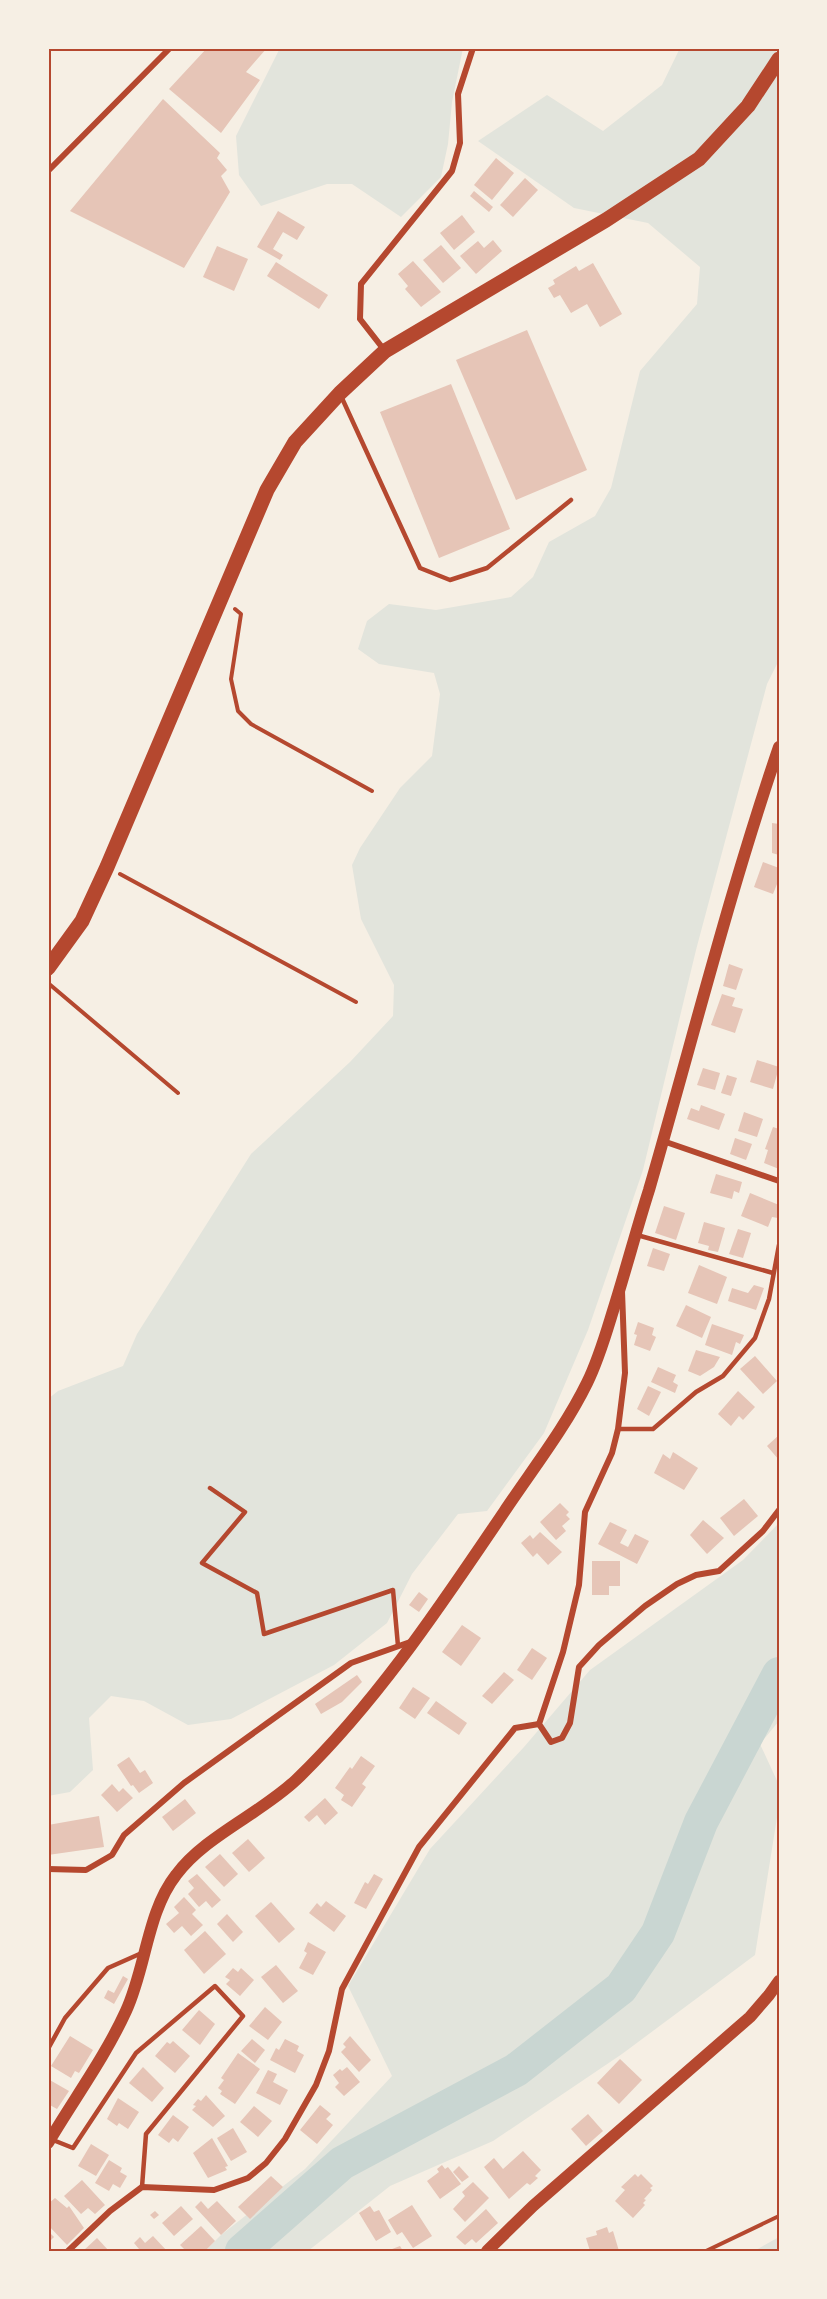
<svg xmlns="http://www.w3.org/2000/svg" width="827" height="2299" viewBox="0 0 827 2299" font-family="'IBM Plex Serif',serif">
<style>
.green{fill:#e2e4dc}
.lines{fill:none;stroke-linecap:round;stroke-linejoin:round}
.river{stroke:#c9d6d2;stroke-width:34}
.building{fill:#e6c5b7}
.path{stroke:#b5482f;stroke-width:4}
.service{stroke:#b5482f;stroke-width:4.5}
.minor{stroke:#b5482f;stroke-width:6}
.secondary{stroke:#b5482f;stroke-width:12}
.primary{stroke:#b5482f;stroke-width:15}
.neatline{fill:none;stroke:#b5482f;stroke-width:2}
</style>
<rect width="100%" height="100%" fill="#f6efe4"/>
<g class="green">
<path d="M280 48H463L452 102 448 144 441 177 401 217 352 184H327L261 206 239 175 236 136Z"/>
<path d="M680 48H779V660L767 684 696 950 643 1170 588 1330 544 1433 487 1511 458 1514 412 1574 387 1623 334 1665 231 1719 188 1725 144 1701 111 1696 89 1718 93 1770 70 1792 48 1796V1399L58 1391 123 1366 137 1334 251 1154 350 1062 393 1016 394 985 361 919 352 865 360 848 400 788 432 756 440 694 434 673 379 664 358 649 367 621 389 604 436 610 511 597 533 577 549 542 595 516 611 488 640 371 697 304 700 267 648 223 574 208 478 141 547 95 603 131 662 85Z"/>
<path d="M779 1523V1721L760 1744 779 1785V1805L755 1955 622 2054 493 2141 390 2186 308 2251H205L221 2235 305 2169 392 2076 348 1986 430 1849 524 1747 590 1670 743 1560Z"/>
<path d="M779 2237V2251H754Z"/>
</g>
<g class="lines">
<path class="river" d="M242 2251 342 2163 516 2070 621 1988 658 1933 701 1822 779 1674"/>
</g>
<g class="building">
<path d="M207 48H267L246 72 260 80 221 133 169 89Z"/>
<path d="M163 99 220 153 217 158 227 170 221 176 230 192 184 268 70 211Z"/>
<path d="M496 158 514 173 492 200 474 185Z"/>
<path d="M525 178 538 190 513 217 500 205Z"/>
<path d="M474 191 493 207 489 212 470 196Z"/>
<path d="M278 211 305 227 297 240 283 232 273 249 283 255 280 260 257 247Z"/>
<path d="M462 215 475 232 454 250 440 233Z"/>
<path d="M493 240 502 251 476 274 460 256 478 241 484 248Z"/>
<path d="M441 245 461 268 443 283 423 260Z"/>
<path d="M217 246 248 259 234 291 203 277Z"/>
<path d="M413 261 441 292 421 307 405 289 408 286 398 274Z"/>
<path d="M276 262 328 295 319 309 267 276Z"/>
<path d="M593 263 622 314 600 327 587 304 571 313 560 295 554 298 548 288 555 284 553 280 576 266 579 271Z"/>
<path d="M527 330 587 470 516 500 456 360Z"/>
<path d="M451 384 510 529 439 558 380 412Z"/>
<path d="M772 823 779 824V855L772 853Z"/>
<path d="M763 862 779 868V879L773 894 754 887Z"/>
<path d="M729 964 743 969 736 990 723 986Z"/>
<path d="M722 994 735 998 732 1006 743 1009 735 1033 711 1025Z"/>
<path d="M757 1060 779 1067 773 1089 750 1082Z"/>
<path d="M703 1068 720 1073 715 1090 697 1085Z"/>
<path d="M727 1075 737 1078 731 1096 721 1093Z"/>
<path d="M701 1105 725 1114 719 1130 687 1119 691 1108 699 1111Z"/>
<path d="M744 1112 763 1119 757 1137 738 1131Z"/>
<path d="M773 1127 779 1129V1169L764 1163 768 1150 765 1149Z"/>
<path d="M735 1138 752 1144 746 1160 730 1154Z"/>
<path d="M716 1174 742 1182 739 1193 734 1191 732 1199 710 1193Z"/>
<path d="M750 1193 779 1205 778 1218 772 1217 768 1227 741 1216Z"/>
<path d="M664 1206 685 1213 676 1240 655 1233Z"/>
<path d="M704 1222 725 1228 718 1252 708 1250 709 1246 698 1243Z"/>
<path d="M738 1229 751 1233 743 1258 729 1254Z"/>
<path d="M653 1248 670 1254 664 1271 647 1266Z"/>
<path d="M699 1265 727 1277 717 1304 688 1293Z"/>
<path d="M754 1285 764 1288 756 1310 728 1301 732 1288 748 1293Z"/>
<path d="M686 1305 711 1317 702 1338 676 1326Z"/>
<path d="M638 1322 654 1328 652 1335 656 1337 650 1351 634 1345 637 1335 634 1334Z"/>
<path d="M712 1324 744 1335 740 1344 736 1342 732 1355 705 1345Z"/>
<path d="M696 1350 720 1357 714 1367 700 1376 688 1371Z"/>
<path d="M755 1356 777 1381 763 1394 740 1369Z"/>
<path d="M658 1367 676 1375 673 1382 678 1385 675 1393 651 1382Z"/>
<path d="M648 1386 661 1392 649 1416 637 1409Z"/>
<path d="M738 1391 755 1407 743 1420 739 1416 731 1426 718 1414Z"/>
<path d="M779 1435V1460L767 1446Z"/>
<path d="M673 1452 698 1468 684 1490 654 1473 663 1454 670 1459Z"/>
<path d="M744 1499 758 1516 734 1536 720 1518Z"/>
<path d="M560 1503 569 1512 566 1515 570 1519 562 1526 566 1531 556 1540 540 1522Z"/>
<path d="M703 1520 724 1538 707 1554 690 1535Z"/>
<path d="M610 1522 627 1530 620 1543 628 1547 635 1534 649 1541 637 1564 598 1544Z"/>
<path d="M540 1532 562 1552 548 1565 537 1553 533 1557 521 1543 530 1535 533 1539Z"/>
<path d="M592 1561H620V1586H609V1595H592Z"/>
<path d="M419 1592 428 1599 419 1612 409 1605Z"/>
<path d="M462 1625 481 1638 461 1666 442 1652Z"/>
<path d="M532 1648 547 1658 532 1680 517 1670Z"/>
<path d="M504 1672 514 1680 492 1704 482 1696Z"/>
<path d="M357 1675 362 1682 342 1702 321 1714 315 1704Z"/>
<path d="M413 1687 430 1698 415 1719 399 1708Z"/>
<path d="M436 1701 467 1723 459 1735 427 1713Z"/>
<path d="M361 1756 375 1766 362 1784 366 1787 352 1807 341 1800 344 1795 335 1788 350 1767 352 1769Z"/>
<path d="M129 1757 140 1773 145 1770 153 1783 139 1793 133 1785 131 1786 117 1765Z"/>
<path d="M112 1784 119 1792 123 1788 133 1798 117 1812 101 1795Z"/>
<path d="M325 1798 338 1813 325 1825 317 1815 309 1822 304 1817Z"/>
<path d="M185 1799 196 1813 173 1831 162 1817Z"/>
<path d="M99 1816 104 1847 48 1855V1825Z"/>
<path d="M248 1839 265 1858 249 1872 232 1853Z"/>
<path d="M220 1854 238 1874 224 1887 205 1867Z"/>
<path d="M197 1874 221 1900 212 1908 206 1901 199 1907 188 1894 194 1888 188 1881Z"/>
<path d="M374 1874 383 1879 366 1909 354 1903 365 1882 368 1884Z"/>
<path d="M184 1897 196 1910 192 1914 203 1925 191 1936 182 1926 174 1933 166 1924 179 1913 174 1907Z"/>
<path d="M326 1901 346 1916 334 1932 309 1913 317 1903 321 1907Z"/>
<path d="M271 1902 295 1929 279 1943 255 1916Z"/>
<path d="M227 1914 243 1932 233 1942 217 1924Z"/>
<path d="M205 1931 226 1954 204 1974 184 1950Z"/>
<path d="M308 1942 326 1952 313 1975 299 1968 307 1953 304 1951Z"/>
<path d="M276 1965 298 1991 283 2003 261 1977Z"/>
<path d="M233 1968 238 1972 241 1968 254 1980 240 1996 226 1984 230 1980 225 1977Z"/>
<path d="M123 1976 128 1979 114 2004 104 1998 108 1990 114 1993Z"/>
<path d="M265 2007 282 2022 268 2040 249 2026Z"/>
<path d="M199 2010 215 2024 200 2045 182 2030Z"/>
<path d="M70 2036 93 2050 79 2073 75 2071 71 2078 51 2066Z"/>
<path d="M350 2036 371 2060 359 2072 341 2052 346 2047 343 2044Z"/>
<path d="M252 2039 265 2050 255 2063 241 2051Z"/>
<path d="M285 2039 299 2046 297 2051 304 2055 295 2073 270 2060 276 2048 279 2050Z"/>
<path d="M173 2041 190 2056 175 2073 155 2056 167 2042 170 2044Z"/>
<path d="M238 2053 260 2069 235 2104 220 2094 222 2091 218 2088 224 2080 221 2078Z"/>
<path d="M620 2059 642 2080 619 2104 597 2083Z"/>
<path d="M143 2067 164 2088 152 2102 129 2083Z"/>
<path d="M347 2067 360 2082 344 2096 335 2087 339 2083 333 2075 340 2069 342 2071Z"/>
<path d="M268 2070 277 2074 273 2082 288 2090 280 2105 256 2093Z"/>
<path d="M48 2079 69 2091 57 2109 48 2104Z"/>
<path d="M206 2095 225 2116 213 2127 192 2110 196 2106 193 2105 198 2099 201 2101Z"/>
<path d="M118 2098 139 2112 128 2129 119 2123 117 2126 107 2119Z"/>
<path d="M320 2105 331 2114 326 2119 333 2125 317 2144 300 2130Z"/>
<path d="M254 2106 272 2121 258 2137 240 2122Z"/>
<path d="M588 2114 603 2131 586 2146 571 2129Z"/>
<path d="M173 2115 189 2127 178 2142 173 2138 169 2143 158 2135Z"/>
<path d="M233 2128 247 2152 231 2161 217 2138Z"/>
<path d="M212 2138 228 2166 225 2167 227 2170 208 2178 193 2153Z"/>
<path d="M91 2144 109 2155 96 2176 78 2166Z"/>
<path d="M523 2151 541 2170 535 2176 538 2178 530 2185 527 2183 509 2199 484 2167 494 2158 503 2169Z"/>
<path d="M109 2160 122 2168 120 2172 127 2176 120 2188 113 2184 109 2191 95 2183Z"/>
<path d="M442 2165 445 2169 448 2167 461 2184 440 2199 427 2181 439 2172 437 2169Z"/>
<path d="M459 2166 469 2177 462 2182 453 2172Z"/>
<path d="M635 2174 638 2177 641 2174 653 2186 650 2188 652 2190 644 2199 646 2200 643 2203 645 2205 633 2218 615 2201 625 2190 621 2187Z"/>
<path d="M271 2176 283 2187 250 2219 238 2207Z"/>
<path d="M82 2180 105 2205 95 2214 88 2208 81 2214 64 2196Z"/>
<path d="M473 2182 489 2198 465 2222 453 2209 465 2196 462 2192Z"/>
<path d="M55 2198 67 2208 69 2206 84 2228 67 2245 48 2225V2204Z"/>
<path d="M201 2201 208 2209 217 2201 236 2221 221 2235 195 2207Z"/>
<path d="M412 2205 432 2236 413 2248 402 2232 397 2235 388 2220Z"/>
<path d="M181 2206 193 2219 174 2236 162 2223Z"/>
<path d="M370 2206 374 2212 379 2210 391 2232 376 2241 359 2213Z"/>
<path d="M486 2209 498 2223 476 2243 472 2239 465 2245 456 2237Z"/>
<path d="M155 2211 159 2215 154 2219 150 2215Z"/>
<path d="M201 2226 215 2241 205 2251H186L180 2245Z"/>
<path d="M607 2227 609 2233 613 2231 619 2251H590L586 2238 597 2235 596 2231Z"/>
<path d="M48 2231 54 2237 48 2243Z"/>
<path d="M153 2236 167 2251H136L139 2249 134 2243 140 2237 145 2243Z"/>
<path d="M97 2238 109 2251H83Z"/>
<path d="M400 2246 403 2251H387Z"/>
</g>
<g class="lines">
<g class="path">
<path d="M235 609 241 614 231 679 238 711 251 724 372 791"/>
<path d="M120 874 356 1002"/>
<path d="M48 983 178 1093"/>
<path d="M706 2251 779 2216"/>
</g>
<g class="service">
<path d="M341 396 420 568 450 580 487 568 571 500"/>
<path d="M637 1235 773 1273"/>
<path d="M618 1429H653L696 1392 723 1376 755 1338 769 1299 779 1245"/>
<path d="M210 1488 245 1512 202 1563 257 1593 264 1634 393 1590 398 1646"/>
<path d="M48 2049 65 2018 108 1968 144 1952"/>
<path d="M53 2140 73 2148 136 2053 215 1986 243 2016 146 2134 142 2187"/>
</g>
<g class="minor">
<path d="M48 171 170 48"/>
<path d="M385 351 360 319 361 284 452 171 460 143 458 94 473 48"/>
<path d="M663 1141 779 1181"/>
<path d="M622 1291 625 1373 618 1429 612 1453 585 1512 579 1585 563 1652 539 1724 551 1742 562 1738 570 1723 579 1667 599 1645 645 1606 677 1584 696 1575 719 1571 763 1531 779 1510"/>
<path d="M48 1869 86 1870 112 1855 124 1835 184 1783 266 1724 351 1663 413 1641"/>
<path d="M68 2251 110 2211 142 2187 214 2190 248 2178 266 2163 285 2139 316 2085 329 2051 342 1989 419 1847 515 1728 539 1724"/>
</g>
<g class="secondary">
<path d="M48 2143C74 2099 105 2057 126 2011 146 1968 147 1912 176 1875 205 1836 260 1814 296 1780 377 1702 441 1605 504 1512 532 1470 565 1428 587 1383 598 1361 605 1337 612 1314 625 1273 636 1231 649 1190 692 1042 729 893 779 747"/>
<path d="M487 2251 533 2206 750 2017 769 1995 779 1981"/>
</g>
<path class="primary" d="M48 968 82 921 107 867 267 490 295 442 340 393 385 351 606 220 699 159 748 106 779 59"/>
</g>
<rect width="827" height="2299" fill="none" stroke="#f6efe4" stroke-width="99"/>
<rect x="50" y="50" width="728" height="2200" class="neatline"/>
</svg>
